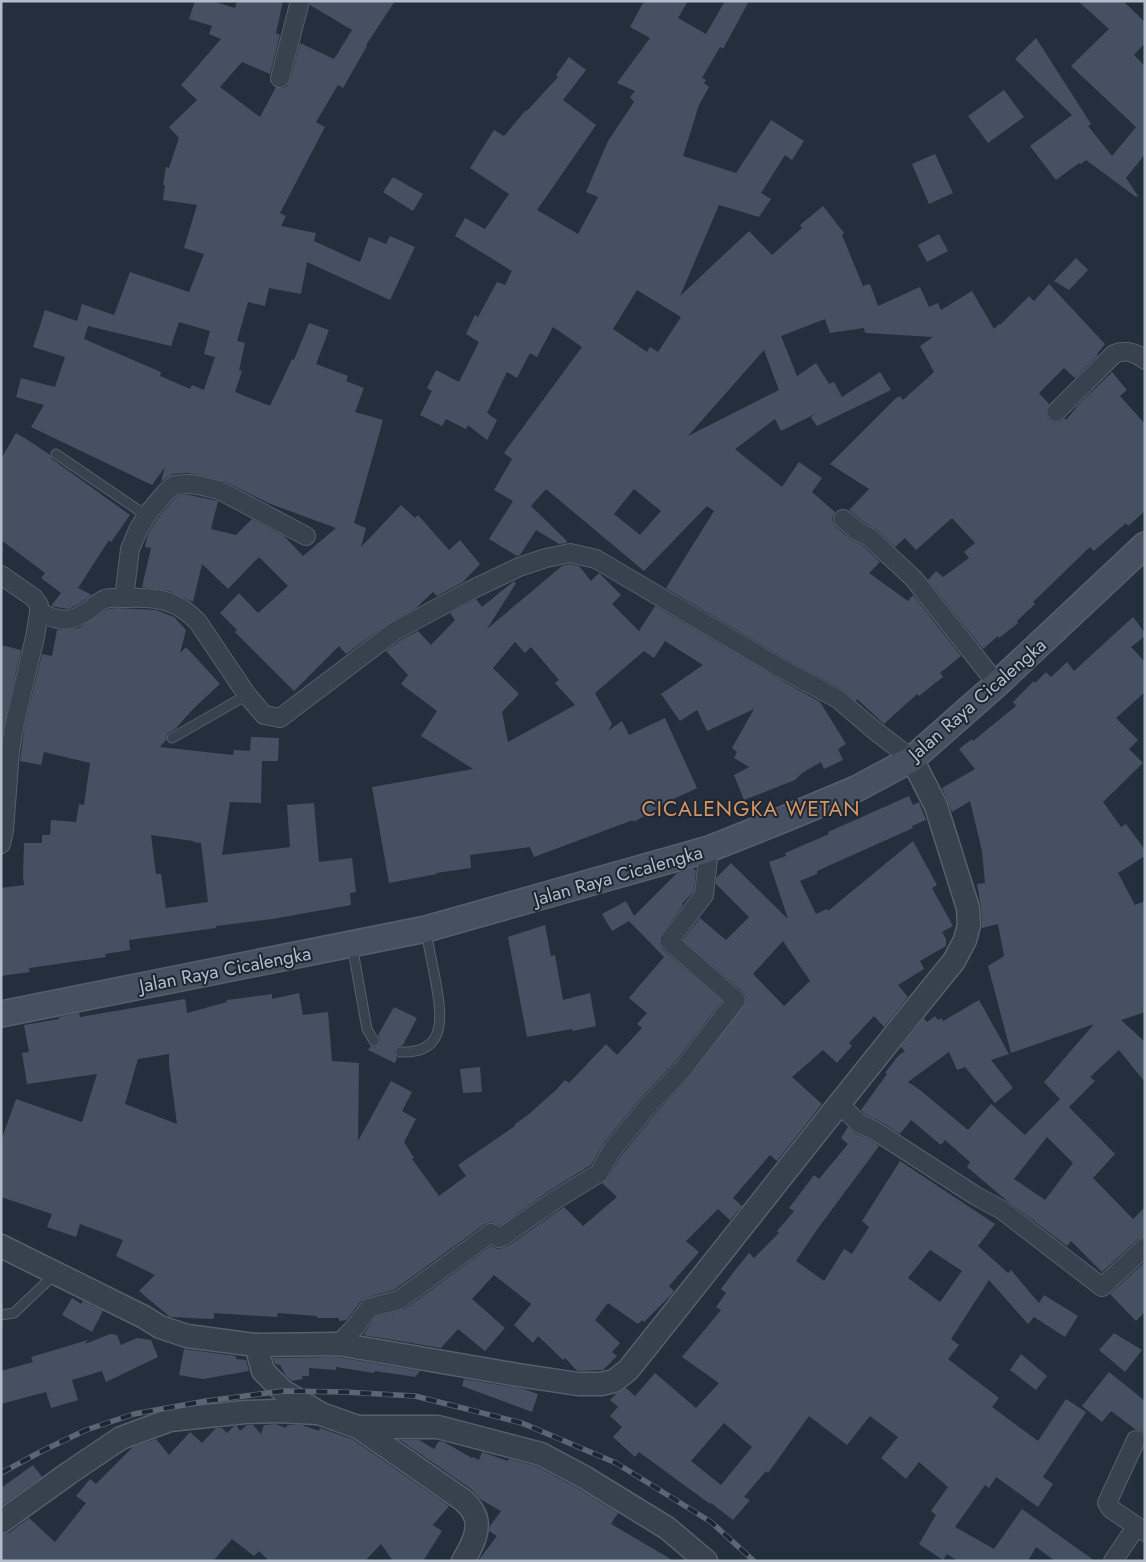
<svg xmlns="http://www.w3.org/2000/svg" width="1146" height="1562" viewBox="0 0 1146 1562" font-family="Jost,sans-serif">
<style>
.building{fill:#455162;fill-rule:evenodd}
.lines{fill:none;stroke-linecap:round;stroke-linejoin:round}
.service-casing{stroke:#565f6c;stroke-width:11}
.minor-casing{stroke:#565f6c;stroke-width:20}
.tertiary-casing{stroke:#565f6c;stroke-width:25}
.secondary-casing{stroke:#565f6c;stroke-width:28}
.service{stroke:#38414e;stroke-width:9}
.minor{stroke:#38414e;stroke-width:18}
.tertiary{stroke:#38414e;stroke-width:22}
.secondary{stroke:#465061;stroke-width:25}
.rail-casing{stroke:#5a6575;stroke-width:5.5}
.rail{stroke:#1d2633;stroke-width:4;stroke-dasharray:11;stroke-linecap:butt}
.labels{text-anchor:middle;stroke-width:4;stroke-linejoin:round;paint-order:stroke}
.street-label{font-size:19px;fill:#b4bcc9;stroke:#1d2633}
.quarter-label{font-size:21px;letter-spacing:1px;fill:#d59563;stroke:#1d2633}
</style>
<rect width="100%" height="100%" fill="#242f3e"/>
<g class="building">
<path d="M195 1H212L235 8 237 1H283L276 33 280 35 270 74 242 62 220 87 260 117 276 87 283 88 287 86 290 81 300 43 334 59 352 30 310 5V1H395L366 45 367 46 343 88 338 85 316 122 325 127 280 213 286 216 281 226 316 233 314 241 360 262 369 237 386 244 390 236 415 247 390 300 307 262 301 294 269 288 265 306 248 302 237 341 245 343 239 370 242 371 235 392 270 406 292 359 294 360 309 323 329 330 316 364 348 376 346 381 364 388 355 412 383 420 354 523 366 528 361 547 401 505 415 518 418 515 449 550 460 540 480 564 463 582 437 596 433 592 416 608 389 623 346 654 339 646 294 691 235 632 237 630 220 613 239 593 258 613 288 586 259 557 228 589 202 564 193 602 169 591 142 587 151 548 145 547 148 534 159 517 174 499 178 495H189L218 501 211 529 236 535 252 519 284 536 303 556 336 528 268 503 224 481 200 475 188 473 173 474 167 477 161 482 165 467 152 485 31 427 44 405 16 397 21 378 55 387 65 357 33 347 45 310 77 321 82 304 114 315 130 272 189 292 204 254 184 248 197 205 163 200 165 185H163L166 167 169 168 179 138 169 127 197 100 181 85 221 39 209 34 212 26 189 19ZM179 322 210 331 204 354 215 357 204 390 192 385 190 389 160 376 161 372 84 339 88 326 171 346Z"/>
<path d="M644 1H688L678 18 706 34 725 1H749L723 49 720 47 702 78 706 80 704 83 709 87 699 105 683 156 736 173 771 120 804 141 792 160 785 155 761 193 771 199 759 217 719 205 680 296 749 231 772 255 802 228 800 225 823 206 844 233 842 235 863 286 870 284 878 306 920 287 929 307 938 303 941 310 972 291 994 329 999 324 1000 325 1029 296 1034 301 1049 284 1105 344 1097 354 1098 355 1075 378 1064 368 1039 393 1049 404 1046 410V415L1048 419 1054 422H1059L1065 418 1066 420 1079 404 1112 372 1127 390 1120 396 1145 424V511L1128 526 1126 523 1094 551 1090 547 1033 602 1035 604 1017 621 1018 623 999 638 998 636 983 649 928 580 936 571 943 577 969 558 964 552 975 543 952 518 916 550 905 538 895 547 876 529 865 523 849 510 869 489 830 464 896 398 900 396 903 400 934 372 920 346 933 337 865 333 864 328 830 333 825 319 781 336 797 376 816 363 829 384 834 382 842 397 880 372 891 390 817 426 811 417 817 413 781 431 775 419 735 449 782 487 799 462 822 478 812 492 835 512 832 518 833 523 836 527 852 540 863 546 880 562 869 573 908 601 913 595 961 656 940 673 943 677 919 696 917 694 884 724 857 699 856 701 843 690 782 657 666 588 714 511 707 506 644 571 546 489 531 506 567 541 566 543 559 544 536 530 520 555 517 556 489 539 513 501 494 490 512 459 504 453 582 347 553 327 537 357 530 353 517 378 507 372 487 413 497 420 487 440 468 425 466 429 446 419 442 426 420 415 432 391 427 388 436 370 459 382 479 342 466 334 475 315 478 317 497 282 505 285 512 271 455 236 465 218 485 229 509 194 470 168 494 130 504 136 526 110 527 111 558 77 556 75 569 57 586 70 563 100 596 125 537 210 578 234 598 197 586 192 608 141 634 102 630 97 635 91 617 83 650 38 630 27ZM637 290 681 317 658 352 650 347 647 352 613 329ZM764 350 779 390 688 436ZM634 489 661 511 640 535 614 514Z"/>
<path d="M1078 1H1123L1145 22V43L1134 55 1145 66V154L1126 178 1138 196 1136 197 1086 160 1081 164 1079 163 1056 180 1030 146 1072 115 1015 59 1036 38 1091 124 1088 126 1112 156 1136 127 1071 66 1109 29Z"/>
<path d="M1004 90 1024 117 988 143 968 116Z"/>
<path d="M935 154 953 193 929 204 912 164Z"/>
<path d="M393 177 423 194 413 211 383 192Z"/>
<path d="M939 234 948 251 927 262 918 245Z"/>
<path d="M1076 258 1088 270 1069 290 1054 281Z"/>
<path d="M16 433 31 442 50 455 52 459 130 515 111 542 109 540 78 588 92 595 77 605 68 609 51 606 61 593 41 578 45 573 1 540V459Z"/>
<path d="M570 564 579 566 591 581 599 573 621 595 612 604 639 631 655 606 772 675 820 702 846 744 838 749 843 760 824 769 821 762 802 773 795 780 744 800 734 775 749 767 734 758 737 752 732 748 754 709 707 731 697 710 680 721 661 694 703 665 665 641 654 658 644 651 595 693 612 724 608 731 622 721 629 735 665 718 697 788 663 804 664 806 633 822V820L534 857 530 847 470 855 471 868 436 873 437 874 389 883 372 787 473 769 421 736 437 711 401 684 408 675 386 651 401 640 418 631 431 645 455 620 450 613 476 599 482 607 514 581 516 583 487 629 562 566ZM515 642 525 653 531 647 559 680 555 683 575 705 508 742 502 712 519 694 493 668Z"/>
<path d="M117 608 156 610 174 617 186 630 180 653 186 647 220 684 194 708 176 728 167 734 166 740 160 747 233 755 234 750 250 751 251 737 279 738 278 761H262L261 803 230 802 222 855 290 847 287 805 314 803 319 862 352 858 356 892 350 893 351 905 272 919 216 926V928L129 940 130 950 105 954 106 957 29 968 30 972 1 976V888L24 885 23 875 24 843H42V835H50L51 820 76 822 79 804 84 805 90 763 44 752 41 765 20 761 25 724 42 654 52 656 57 630H66L79 628 108 609ZM151 835 193 841V842L201 843 208 902 166 908 161 874H156Z"/>
<path d="M1133 617 1145 633V636L1131 647 1145 662V692L1116 718 1138 740 1129 749 1143 763 1103 802 1121 827 1126 824 1145 850V856L1118 873 1135 905 1145 901V1012L1121 1020 1145 1042V1082L1119 1050 1090 1077 1095 1081 1069 1107 1115 1154 1093 1178 1133 1219 1145 1207V1237L1138 1239 1102 1272 1071 1241 1067 1246 1006 1200 967 1167 970 1162 945 1140 941 1145 911 1120 900 1134 880 1121 866 1115 861 1110 887 1074 885 1073 898 1056 905 1051 901 1047 924 1018 927 1022 935 1016 938 1020 941 1018 943 1021 979 1000 1009 1054 991 1060 1013 1088 995 1103 965 1067 957 1070 949 1052 908 1082 920 1090 968 1130 991 1104 1025 1135 1060 1099 1044 1082 1094 1024 1011 1053 988 966 1004 956 998 924 982 928 981 907 977 884 985 883 982 851 970 801 952 812 942 788 975 769 959 749 972 739 973 741 1016 706 1013 702 1034 681 1035 683 1046 672 1051 677 1067 662 1074 671ZM1047 1137 1073 1163 1045 1200 1014 1179Z"/>
<path d="M1 645 21 650 1 739Z"/>
<path d="M909 796 913 805 919 802 926 820 912 826 913 828 817 871V874L800 881 816 914 827 909 828 911 913 841 937 885 932 888 953 926 942 932 946 939V946L920 961 924 969 898 985 908 997 884 1027 874 1016 849 1043 852 1046 837 1063 823 1050 792 1077 822 1104 781 1156 777 1161 770 1155 733 1198 742 1206 730 1220 718 1209 686 1241 699 1252 669 1286 674 1291 670 1296 644 1322 642 1320 638 1324 608 1303 595 1320 620 1343 612 1352 617 1356 603 1370 577 1371 565 1358 563 1360 538 1336 533 1343 514 1325 531 1304 494 1275 472 1299 505 1328 485 1351 458 1329 441 1348 363 1335 375 1317 405 1309 491 1246 498 1249 508 1246 564 1207 583 1226 617 1197 602 1183 608 1178 621 1156 655 1114 690 1076 746 1002V997L743 992 683 940 700 918 726 940 749 917 716 884V878L731 863 788 919 769 862 786 856 785 853 829 834 828 832ZM783 941 810 981 784 1006 753 974Z"/>
<path d="M693 868 696 871 694 891 682 904 683 905 661 935 659 939V944L662 949 722 1001 674 1063 639 1100 604 1143 591 1165 549 1191 500 1226 491 1222 485 1224 394 1290 366 1298 360 1302 347 1320 339 1321V1318H317V1316L278 1313 277 1317 214 1313V1318L211 1319 170 1317 139 1291 155 1275 116 1256 123 1240 80 1224 76 1237 47 1227 52 1214 1 1197V1141L16 1099 82 1122 97 1074 27 1084 22 1053 29 1052 24 1025 59 1019V1017L79 1013 80 1017 185 999 187 1013 227 1002V1000L272 994V999L299 993 303 1015 328 1012 332 1061 359 1063 358 1141 391 1081 412 1092 402 1111 416 1119 404 1142 414 1158 412 1159 439 1196 466 1176 458 1165 515 1126 514 1125 529 1114 556 1090 565 1080 569 1083 606 1044 617 1055 642 1028 637 1024 647 1013 629 998 664 957 629 921 612 931 602 914 626 901 634 916 677 873ZM169 1054V1065L177 1124 125 1104 138 1059Z"/>
<path d="M545 925 551 956 555 955 563 1000 590 993 596 1026 573 1031 572 1029 527 1037 508 937Z"/>
<path d="M394 1007 417 1018 403 1045 397 1047 395 1049 394 1053 397 1058 395 1063 368 1050 371 1046 375 1047 379 1044 380 1040 378 1035Z"/>
<path d="M480 1067 482 1092 463 1093 460 1069Z"/>
<path d="M848 1127 856 1134 869 1139 879 1146 816 1231 796 1261 824 1281 844 1249 852 1254 869 1227 862 1221 900 1161 995 1224 978 1246 1008 1273 1011 1270 1039 1303 1044 1295 1078 1316 1065 1337 1034 1317 1028 1324 989 1280 951 1339 959 1345 948 1359 999 1398 992 1407 1038 1441 1066 1399 1086 1412 1043 1477 1053 1484 1038 1507 996 1477 989 1488 985 1485 955 1527 994 1549 1022 1509 1095 1561H1055L1036 1547 1028 1561H958L947 1554 943 1560 919 1544 936 1515 931 1511 948 1487 919 1462 906 1479 881 1458 898 1437 870 1416 847 1445 809 1416 768 1473 766 1471 744 1497 750 1500 733 1520 711 1503 710 1504 639 1452 635 1457 613 1437 622 1427 610 1416 618 1407 610 1400 616 1394 626 1388 635 1396 655 1373 696 1408 719 1383 682 1357 721 1310 716 1307 726 1293 721 1289 736 1269 749 1253 754 1258 779 1233 777 1231 794 1211 789 1208 814 1175 819 1179 848 1144 841 1138ZM930 1250 962 1271 940 1302 908 1278ZM724 1423 752 1447 721 1485 691 1461Z"/>
<path d="M1145 1262V1312L1136 1321 1110 1294Z"/>
<path d="M72 1298 81 1304 83 1301 103 1311 92 1332 62 1315Z"/>
<path d="M1114 1333 1142 1350 1125 1372 1099 1350Z"/>
<path d="M110 1334 117 1335 121 1345 137 1338 151 1340 158 1357 106 1382 102 1371 72 1380 78 1400 51 1408 46 1392 1 1404V1371L33 1362 31 1357 88 1340 85 1344Z"/>
<path d="M184 1349 236 1356V1359L246 1360 249 1371 203 1379 179 1375Z"/>
<path d="M1021 1354 1047 1376 1036 1390 1010 1370Z"/>
<path d="M337 1357 420 1371 415 1377 375 1371 374 1373 336 1367V1370L309 1368V1376H302L303 1379 292 1381 286 1376 280 1365 275 1364 273 1358Z"/>
<path d="M1109 1372 1145 1401V1434L1141 1431 1135 1429 1111 1411 1102 1422 1082 1406Z"/>
<path d="M464 1379 524 1389 538 1394 532 1412 462 1386Z"/>
<path d="M276 1424 286 1428 287 1425H302L319 1431 320 1428 352 1439 449 1506 433 1525 442 1531 423 1561H393L381 1544 365 1561H269L259 1551 254 1556 232 1539 213 1561H1V1535L9 1533 29 1518 55 1542 86 1503 76 1496 90 1479 96 1484 133 1447 156 1439 169 1455 190 1432 202 1443 216 1428H222L227 1433 234 1426H237L240 1431 247 1425H253L261 1434 264 1425Z"/>
<path d="M400 1440H419L434 1449 439 1441 444 1442 472 1458 473 1457 479 1460 482 1452 508 1461 509 1459 536 1466 577 1488 618 1513 611 1524 674 1561H478L497 1536 489 1531 490 1526 501 1511 480 1499 471 1489Z"/>
<path d="M33 1465 42 1477 1 1506V1488Z"/>
</g>
<g class="lines">
<defs>
<g id="service">
<path d="M56 454 147 516"/>
<path d="M172 738 247 695"/>
<path d="M352 945 367 1029 374 1041"/>
<path d="M400 1052C450 1054 441 1012 435 978 432 963 429 947 426 932"/>
<path d="M1 1315 14 1313 56 1273"/>
</g>
<g id="minor">
<path d="M280 78 300 1"/>
<path d="M1056 412 1114 354C1126 349 1135 352 1145 360"/>
<path d="M843 519 859 532 869 537 914 579 997 684"/>
<path d="M1 575 34 598 39 605V613L35 637 15 722 10 751 4 831 1 844"/>
<path d="M124 598 130 549 139 528 150 511 166 492 174 485 189 484 198 485 219 490 306 536"/>
<path d="M39 613C63 621 68 624 89 610 94 606 100 601 105 599 112 597 121 598 128 598 158 597 177 600 198 622L247 695 264 715 280 718 395 631 473 589 519 567 546 558 570 553 596 559 777 666 838 699 874 730 912 759"/>
<path d="M838 1103 860 1124 874 1130 976 1196 1002 1210 1102 1287 1145 1247"/>
<path d="M338 1344 356 1326 369 1308 399 1300 491 1233 499 1238 502 1237 555 1200 599 1173 612 1150 647 1107 682 1070 736 1000 669 941 704 895 709 849"/>
<path d="M1136 1440 1107 1503 1111 1509 1145 1532"/>
<path d="M1113 1561 1136 1527"/>
</g>
<g id="tertiary">
<path d="M1 1246 144 1317 160 1327 187 1336 256 1345 263 1371 283 1391 321 1414 358 1427 463 1500C466 1503 471 1507 473 1512 483 1527 471 1548 463 1561"/>
<path d="M256 1345 338 1344 518 1375 578 1384H601L614 1381 628 1370C737 1234 844 1096 954 961L965 940 969 925 968 908 936 806 912 759"/>
<path d="M358 1427H438L541 1454 584 1477 667 1528 706 1561"/>
<path d="M1 1522 69 1473 121 1438 170 1420 245 1412 277 1411 317 1413"/>
</g>
<path id="secondary" d="M1 1014 426 929 709 849 782 820 856 789 912 759 997 684 1145 545"/>
</defs>
<use href="#service" class="service-casing"/>
<use href="#minor" class="minor-casing"/>
<use href="#tertiary" class="tertiary-casing"/>
<use href="#secondary" class="secondary-casing"/>
<use href="#service" class="service"/>
<use href="#minor" class="minor"/>
<use href="#tertiary" class="tertiary"/>
<use href="#secondary" class="secondary"/>
<defs>
<path id="rail" d="M1 1473 42 1451 86 1430 134 1414 206 1401 283 1391 344 1392 415 1396 522 1423 616 1463 711 1522 754 1561"/>
</defs>
<use href="#rail" class="rail-casing"/>
<use href="#rail" class="rail"/>
</g>
<g class="labels">
<g class="street-label">
<text transform="translate(977 699) rotate(-41)" y="7">Jalan Raya Cicalengka</text>
<text transform="translate(618 875) rotate(-16)" y="7">Jalan Raya Cicalengka</text>
<text transform="translate(225 969) rotate(-11)" y="7">Jalan Raya Cicalengka</text>
</g>
<g class="quarter-label">
<text x="751" y="816">CICALENGKA WETAN</text>
</g>
</g>
<rect width="1146" height="1562" fill="none" stroke="#b4bcc9" stroke-width="5"/>
</svg>
